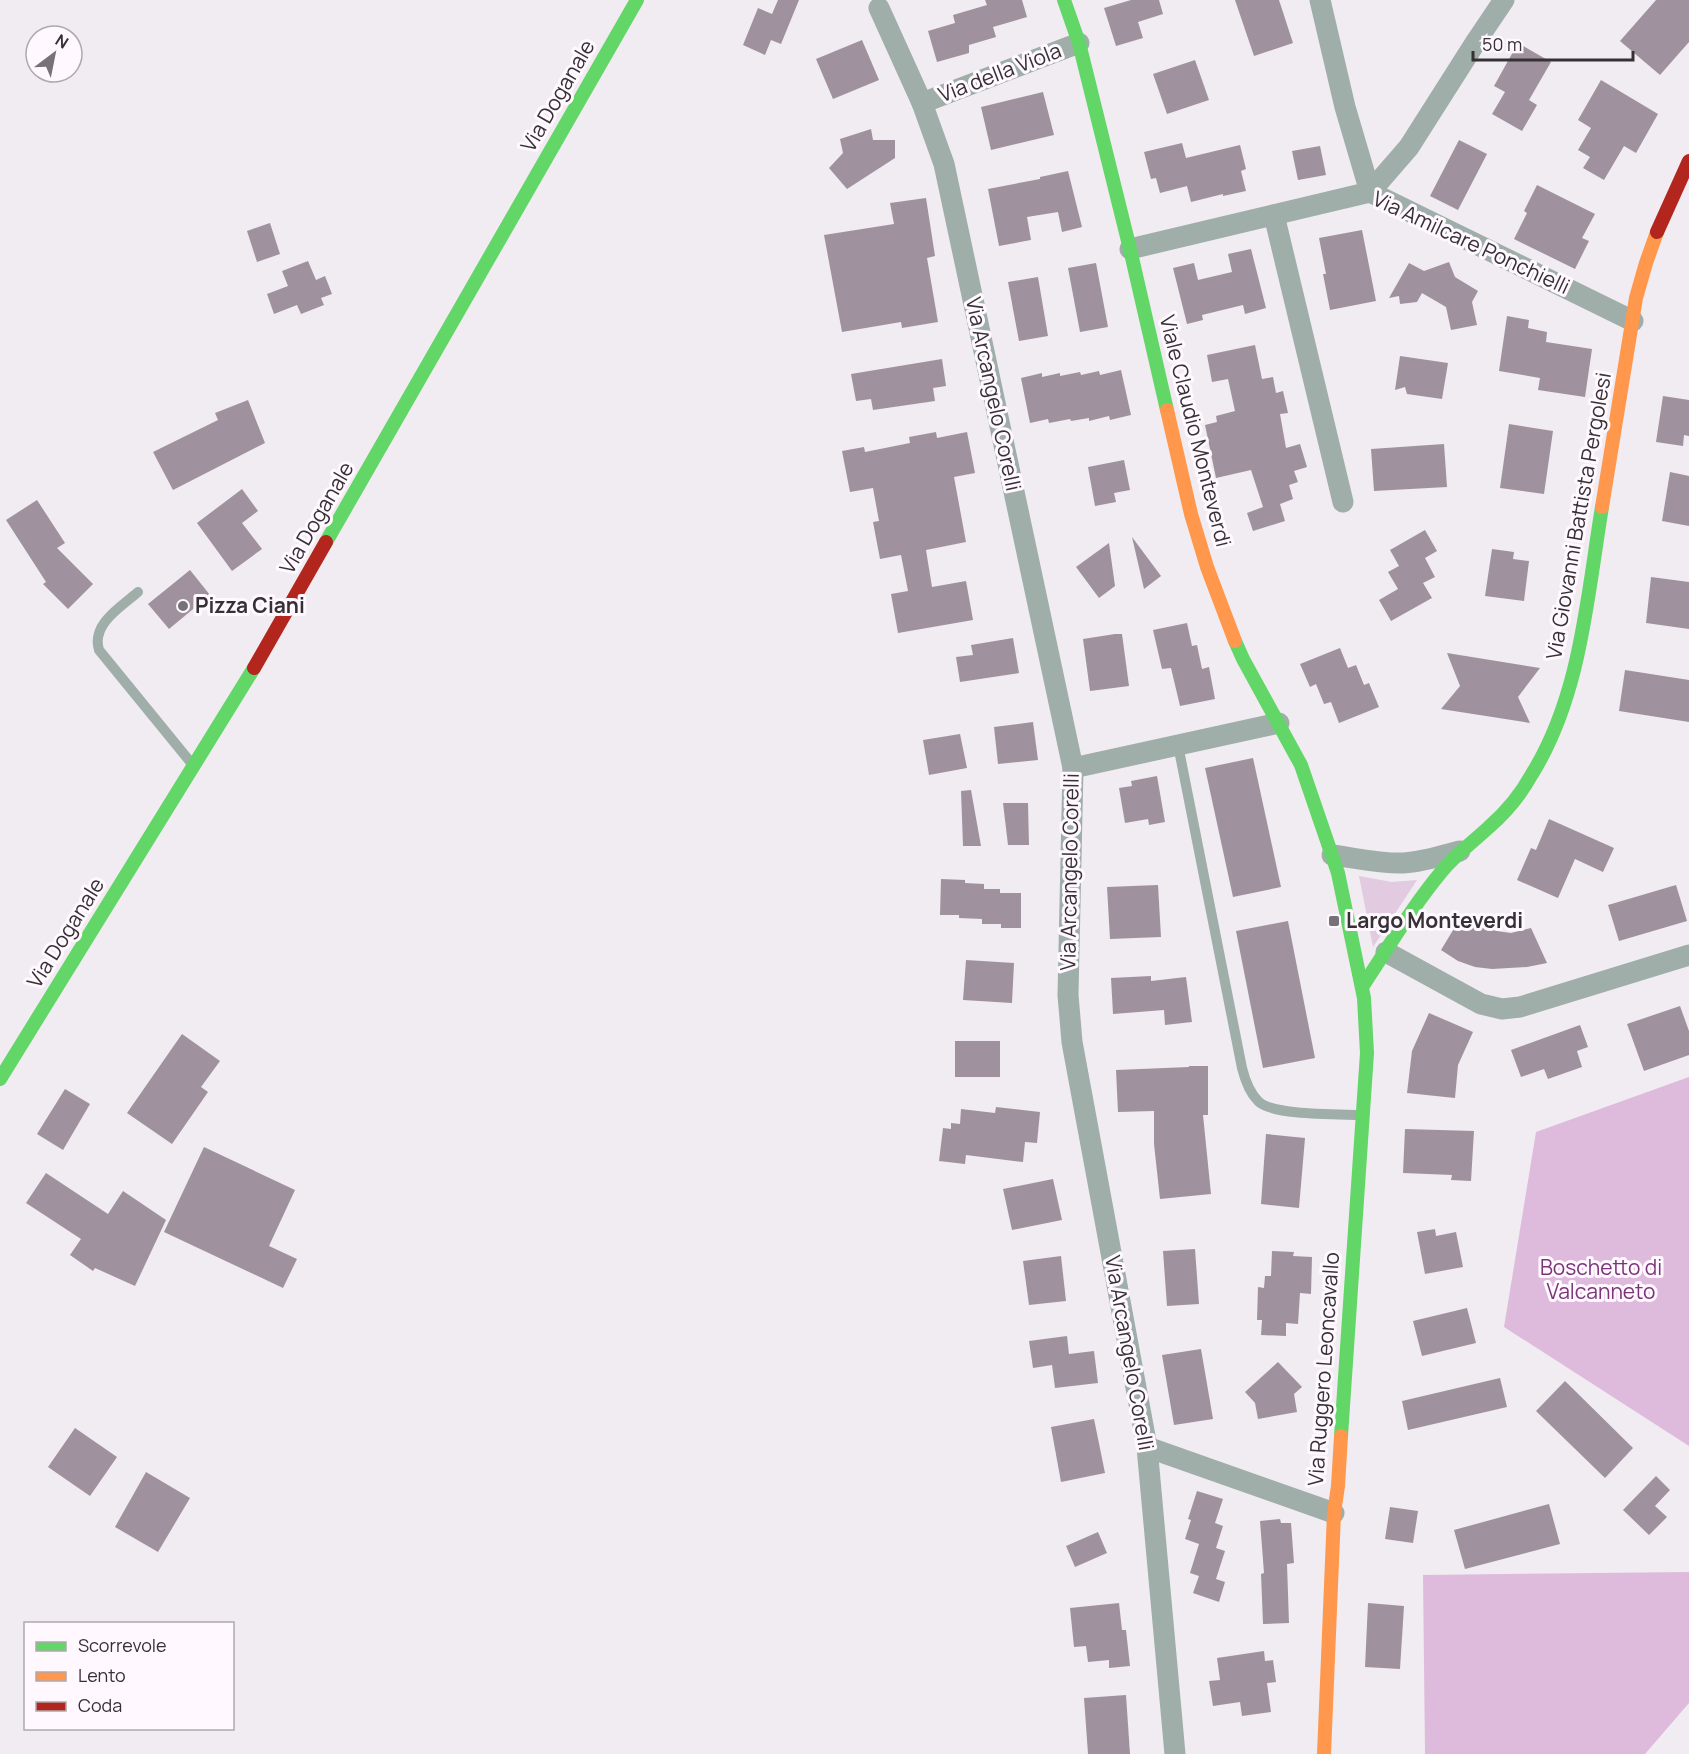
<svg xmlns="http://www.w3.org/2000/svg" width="1689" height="1754" viewBox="0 0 1689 1754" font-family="Manrope,sans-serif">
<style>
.green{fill:#e2cae0}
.forest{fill:#debbdc}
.building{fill:#9f929e}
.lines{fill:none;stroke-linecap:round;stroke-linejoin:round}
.lane{stroke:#9faea9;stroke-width:10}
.street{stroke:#9faea9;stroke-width:21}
.fast{stroke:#63d668;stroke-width:14}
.slow{stroke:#ff974d;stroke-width:14}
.jam{stroke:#b3261e;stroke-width:14}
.poi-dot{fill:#777277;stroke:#fff8fe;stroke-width:2}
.labels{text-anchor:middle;stroke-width:6;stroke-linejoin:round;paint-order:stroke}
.street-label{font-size:21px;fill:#363135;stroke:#fff8fe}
.poi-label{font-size:21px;font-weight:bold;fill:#363135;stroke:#fff8fe;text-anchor:start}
.park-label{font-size:21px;fill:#7a3478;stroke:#fff8fe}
</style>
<rect width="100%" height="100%" fill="#f1ecf1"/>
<path class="green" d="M1359 876 1392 882 1417 880 1373 947Z"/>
<g class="forest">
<path d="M1689 1077V1446L1504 1327 1536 1132Z"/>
<path d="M1689 1572V1703L1645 1754H1425L1423 1575Z"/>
</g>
<g class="building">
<path d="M778 0H799L781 44 771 40 765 55 743 45 758 8 772 14Z"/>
<path d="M985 0H1022L1027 17 993 27 996 37 969 45V53L937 62 928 31 955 23 953 15 987 5Z"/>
<path d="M1131 0H1159L1163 14 1138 22 1143 38 1116 46 1104 8Z"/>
<path d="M1235 0H1279L1293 43 1254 56Z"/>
<path d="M1656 0H1689V42L1660 75 1620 41Z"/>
<path d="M862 40 879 80 833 99 816 59Z"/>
<path d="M1518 43 1551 62 1529 100 1537 105 1522 131 1492 114 1505 92 1494 86Z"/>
<path d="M1195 60 1209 100 1167 114 1153 74Z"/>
<path d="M1601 80 1658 114 1636 153 1624 146 1604 180 1583 168 1590 157 1578 150 1591 128 1578 120Z"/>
<path d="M1043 92 1054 135 991 150 981 107Z"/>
<path d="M871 129 873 140H895V158L847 189 829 168 843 153 840 139Z"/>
<path d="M1459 140 1487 154 1458 210 1430 196Z"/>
<path d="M1182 143 1186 158 1240 145 1246 169 1241 171 1246 191 1223 196V194L1191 202 1187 186 1160 193 1156 178 1151 179 1144 152Z"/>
<path d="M1320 146 1326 175 1298 180 1292 151Z"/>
<path d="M1068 171 1082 227 1062 232 1058 212 1027 217 1031 240 999 246 988 189 1040 179V177Z"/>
<path d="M1537 185 1595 214 1582 238 1589 241 1575 269 1514 239 1527 213 1524 211Z"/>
<path d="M926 198 935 256 927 258 938 322 902 328 901 322 842 332 824 235 894 224 890 203Z"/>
<path d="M270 223 280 254 257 262 247 231Z"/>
<path d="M1362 230 1376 301 1330 310 1323 274H1326L1319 238Z"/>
<path d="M1251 249 1266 308 1245 314 1243 305 1202 315 1203 320 1187 324 1173 268 1194 263 1198 280 1232 272 1228 254Z"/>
<path d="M308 261 316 280 325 276 332 294 321 298 324 305 301 314 297 305 274 314 267 294 288 286 282 271Z"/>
<path d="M1449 262 1455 277 1478 291 1472 302 1477 325 1451 330 1446 307 1422 293 1417 302 1400 304 1399 296 1389 298 1409 263 1424 271Z"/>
<path d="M1096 263 1108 327 1080 332 1068 268Z"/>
<path d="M1038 277 1048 336 1019 341 1008 282Z"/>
<path d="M1507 316 1529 320 1528 328 1547 332 1546 342 1592 349 1585 397 1538 390 1540 378 1499 371Z"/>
<path d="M1255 345 1262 379 1273 377 1276 393 1283 391 1288 413 1280 414 1286 448 1300 444 1307 467 1294 471 1298 482 1289 485 1293 499 1280 504 1285 521 1253 531 1247 513 1263 507 1251 470 1216 478 1205 425 1217 422 1216 416 1235 411 1228 379 1212 382 1207 355Z"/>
<path d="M1400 356 1448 363 1442 399 1407 394 1405 387 1395 390Z"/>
<path d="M942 359 946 386 933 388 935 401 873 410 871 399 856 401 851 374Z"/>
<path d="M1121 370 1131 415 1110 420 1109 416 1089 421V418L1071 421 1070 419 1049 423 1048 419 1030 423 1021 378 1042 373V377L1060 373V376L1080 372 1081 375 1099 371 1100 375Z"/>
<path d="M1663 396 1689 400V436L1684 435 1683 446 1656 442Z"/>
<path d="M248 400 265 443 173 490 153 452 218 420 215 413Z"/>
<path d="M1509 424 1553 431 1544 494 1500 488Z"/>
<path d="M936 432 937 438 967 432 975 473 954 477 966 542 926 550 932 587 966 581 973 620 898 633 891 594 908 591 901 555 880 559 873 522 879 521 873 488 850 492 842 451 864 447 865 452 910 443 909 437Z"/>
<path d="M1444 444 1447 487 1374 491 1371 449Z"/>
<path d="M1124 460 1130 490 1114 493 1116 502 1095 506 1088 467Z"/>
<path d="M1670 472 1689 476V526L1662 521Z"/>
<path d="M242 489 258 511 242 523 262 549 232 571 197 523Z"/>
<path d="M37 500 65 543 57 548 93 584 68 609 43 584 46 582 6 520Z"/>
<path d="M1425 530 1437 551 1425 558 1435 577 1423 583 1432 598 1391 621 1379 600 1398 589 1388 572 1399 566 1390 550Z"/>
<path d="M1132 537 1161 576 1144 589Z"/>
<path d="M1109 543 1115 586 1099 598 1076 567Z"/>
<path d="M1492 549 1514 552 1513 559 1529 561 1524 601 1485 596Z"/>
<path d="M190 570 210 595 169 629 148 604Z"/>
<path d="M1651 577 1689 582V629L1646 623Z"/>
<path d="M1187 623 1192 646 1197 645 1202 669 1209 667 1215 699 1180 706 1171 668 1162 669 1153 630Z"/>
<path d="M1115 634H1122L1129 686 1090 691 1083 639Z"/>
<path d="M1013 638 1019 673 960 682 956 657 973 655 971 645Z"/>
<path d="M1340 648 1348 668 1356 665 1364 685 1369 683 1379 707 1339 723 1331 702 1324 704 1316 684 1310 687 1300 664Z"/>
<path d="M1447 653 1540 668 1518 697 1530 723 1441 709 1460 686Z"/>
<path d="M1625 670 1689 680V722L1619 711Z"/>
<path d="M1033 722 1038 760 998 764 994 727Z"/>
<path d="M960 734 967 768 929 775 923 740Z"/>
<path d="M1253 758 1281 887 1233 897 1205 768Z"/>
<path d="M1157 776 1165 822 1149 825 1148 819 1125 823 1119 788 1132 786 1131 781Z"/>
<path d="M971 790 981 846H963L961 791Z"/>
<path d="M1003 803H1028L1029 845H1008Z"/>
<path d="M1549 819 1614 848 1603 872 1575 859 1558 898 1517 880 1531 848 1536 850Z"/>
<path d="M941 879 965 880V883L984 884V889H1000V893H1021V928H1001V924H982V919L959 918V915H940Z"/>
<path d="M1158 885 1161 937 1110 939 1107 887Z"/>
<path d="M1676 885 1687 921 1619 941 1608 905Z"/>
<path d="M1461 917 1473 925 1497 931 1511 933 1531 928 1547 963 1527 967 1492 969 1475 967 1458 961 1441 950Z"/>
<path d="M1288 921 1315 1058 1263 1068 1236 931Z"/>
<path d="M966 960 1014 963 1012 1003 963 1000Z"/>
<path d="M1151 976V981L1186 977 1192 1022 1165 1025 1164 1010 1113 1014 1111 978Z"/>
<path d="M1680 1006 1689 1031V1055L1644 1071 1627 1024Z"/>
<path d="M1429 1013 1473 1032 1458 1065 1455 1098 1407 1093 1412 1051Z"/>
<path d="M1580 1025 1588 1047 1577 1051 1582 1067 1548 1079 1544 1069 1521 1077 1511 1050Z"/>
<path d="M182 1034 220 1061 201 1087 208 1092 172 1144 127 1113Z"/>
<rect x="955" y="1041" width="45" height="36"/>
<path d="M1189 1066H1208V1115H1203L1211 1194 1160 1199 1154 1144V1111L1118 1112 1116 1070 1189 1067Z"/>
<path d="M65 1089 90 1104 63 1150 37 1134Z"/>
<path d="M996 1107 1040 1112 1037 1143 1025 1142 1023 1162 966 1155 965 1164 939 1161 943 1128 951 1129V1123L960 1124 961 1109 995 1113Z"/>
<path d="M1405 1129 1474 1131 1471 1181 1451 1180 1452 1175 1403 1173Z"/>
<path d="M1266 1134 1305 1138 1299 1208 1261 1204Z"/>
<path d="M204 1147 295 1190 269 1246 297 1259 283 1288 164 1232Z"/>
<path d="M46 1173 108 1214 123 1191 166 1220 135 1286 95 1268 93 1271 70 1255 81 1239 26 1203Z"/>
<path d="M1053 1179 1062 1220 1012 1230 1003 1189Z"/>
<path d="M1435 1229 1436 1236 1456 1232 1463 1267 1425 1274 1417 1232Z"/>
<path d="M1195 1249 1199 1304 1167 1306 1163 1251Z"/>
<path d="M1272 1251 1294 1252 1293 1256 1312 1257 1311 1294 1300 1293 1298 1324 1286 1323V1336L1261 1335 1262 1320H1257L1258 1287 1264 1288 1265 1276H1271Z"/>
<path d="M1061 1256 1066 1301 1029 1305 1023 1261Z"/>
<path d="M1467 1308 1476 1343 1422 1356 1413 1321Z"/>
<path d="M1067 1336 1069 1354 1094 1351 1098 1383 1055 1388 1052 1365 1033 1368 1029 1341Z"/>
<path d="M1201 1349 1213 1419 1174 1425 1162 1355Z"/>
<path d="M1278 1362 1302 1387 1294 1394 1297 1412 1258 1419 1255 1403 1245 1392Z"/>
<path d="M1500 1378 1507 1407 1408 1430 1402 1401Z"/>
<path d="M1565 1381 1633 1448 1605 1478 1536 1411Z"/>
<path d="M1094 1419 1105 1473 1061 1482 1051 1427Z"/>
<path d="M75 1428 117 1457 90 1496 48 1467Z"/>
<path d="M146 1472 190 1498 158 1552 115 1527Z"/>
<path d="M1656 1476 1670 1490 1655 1506 1667 1517 1649 1535 1623 1510Z"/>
<path d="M1197 1491 1223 1499 1215 1523 1223 1526 1216 1548 1225 1551 1216 1579 1225 1582 1219 1602 1193 1593 1199 1576 1190 1573 1199 1544 1185 1539 1191 1520 1188 1519Z"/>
<path d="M1549 1504 1560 1544 1465 1569 1454 1530Z"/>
<path d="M1390 1507 1418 1511 1413 1543 1385 1539Z"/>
<path d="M1280 1519 1281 1523H1291L1294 1563 1287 1564 1289 1623 1263 1624 1261 1574 1264 1573 1260 1521Z"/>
<path d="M1098 1532 1107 1553 1075 1567 1066 1546Z"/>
<path d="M1119 1603 1122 1630H1126L1130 1666 1109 1668V1660L1088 1662 1086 1646 1074 1647 1070 1608Z"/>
<path d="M1368 1603 1404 1606 1400 1669 1365 1667Z"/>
<path d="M1264 1651 1265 1661 1273 1660 1276 1682 1267 1683 1271 1712 1242 1716 1240 1702 1213 1706 1209 1681 1220 1680 1217 1658Z"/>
<path d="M1126 1695 1130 1754H1088L1084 1698Z"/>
</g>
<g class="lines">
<g class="lane">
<path d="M138 592C121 607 91 624 99 650L192 764"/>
<path d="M1178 745 1242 1068C1245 1080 1249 1092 1258 1101 1272 1116 1340 1114 1362 1115"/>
</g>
<g class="street">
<path d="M1320 0 1345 107 1370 192"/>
<path d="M879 8 922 103 944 164 1073 768 1068 995 1072 1042 1147 1447 1175 1754"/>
<path d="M922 103 1079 43"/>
<path d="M1370 192 1409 147 1477 40 1504 0"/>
<path d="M1274 215 1343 502"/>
<path d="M1130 249 1370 192 1633 321"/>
<path d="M1073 768 1279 723"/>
<path d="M1332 855C1356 858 1380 864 1404 863 1423 862 1441 856 1460 851"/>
<path d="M1386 952 1481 1004 1502 1009 1520 1007 1689 955"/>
<path d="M1147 1447 1334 1513"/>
</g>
<g class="fast">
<path d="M1064 0 1079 43 1130 249 1167 410"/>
<path d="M326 542 637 0"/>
<path d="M1235 641 1243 659 1301 765 1338 873 1364 998 1367 1053 1341 1436"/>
<path d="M1362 987C1388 948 1412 907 1442 871 1456 854 1473 842 1489 827 1506 812 1521 794 1532 774 1581 695 1587 597 1602 507"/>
<path d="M0 1079 254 668"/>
</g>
<g class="slow">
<path d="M1167 410 1191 514 1207 567 1235 641"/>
<path d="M1602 507 1636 298 1646 263 1657 232"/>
<path d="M1324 1754 1334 1513 1338 1486 1341 1436"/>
</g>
<g class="jam">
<path d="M1657 232 1689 161"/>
<path d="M254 668 326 542"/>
</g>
</g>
<g class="poi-dot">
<circle cx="183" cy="606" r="6"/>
<rect x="1328" y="915" width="12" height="12" rx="3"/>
</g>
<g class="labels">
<g class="street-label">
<text transform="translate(1000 73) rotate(-21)" y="7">Via della Viola</text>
<text transform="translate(558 96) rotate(-60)" y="7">Via Doganale</text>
<text transform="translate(1471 243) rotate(25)" y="7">Via Amilcare Ponchielli</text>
<text transform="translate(993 394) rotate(78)" y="7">Via Arcangelo Corelli</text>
<text transform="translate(1195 431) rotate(76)" y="7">Viale Claudio Monteverdi</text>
<text transform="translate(1579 516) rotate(-80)" y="7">Via Giovanni Battista Pergolesi</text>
<text transform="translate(317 518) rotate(-60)" y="7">Via Doganale</text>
<text transform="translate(1070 872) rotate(-89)" y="7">Via Arcangelo Corelli</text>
<text transform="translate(66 933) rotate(-58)" y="7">Via Doganale</text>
<text transform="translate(1129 1353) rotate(80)" y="7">Via Arcangelo Corelli</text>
<text transform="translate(1324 1369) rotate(-86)" y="7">Via Ruggero Leoncavallo</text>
</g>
<g class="poi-label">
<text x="195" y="613">Pizza Ciani</text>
<text x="1346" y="928">Largo Monteverdi</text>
</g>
<g class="park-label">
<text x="1601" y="1275">Boschetto di<tspan x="1601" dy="24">Valcanneto</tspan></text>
</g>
</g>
<rect x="24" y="1622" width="210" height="108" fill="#fff8fe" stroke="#afa8ae" stroke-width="1.5"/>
<rect x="36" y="1642" width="30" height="9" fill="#63d668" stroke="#afa8ae" stroke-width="1.5"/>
<text x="78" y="1652" font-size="18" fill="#363135">Scorrevole</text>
<rect x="36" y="1672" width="30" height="9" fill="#ff974d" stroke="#afa8ae" stroke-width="1.5"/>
<text x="78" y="1682" font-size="18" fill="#363135">Lento</text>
<rect x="36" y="1702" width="30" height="9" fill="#b3261e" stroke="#afa8ae" stroke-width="1.5"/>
<text x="78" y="1712" font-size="18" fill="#363135">Coda</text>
<g transform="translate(54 54) rotate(32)"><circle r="28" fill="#fff8fe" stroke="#afa8ae" stroke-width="1.5"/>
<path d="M0-4.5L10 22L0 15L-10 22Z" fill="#777277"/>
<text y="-9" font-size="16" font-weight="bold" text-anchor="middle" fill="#363135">N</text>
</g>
<path d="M1473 51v9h160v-9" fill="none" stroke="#363135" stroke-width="3"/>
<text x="1482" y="51" font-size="18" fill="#363135" stroke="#fff8fe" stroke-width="4.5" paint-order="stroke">50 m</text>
</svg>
